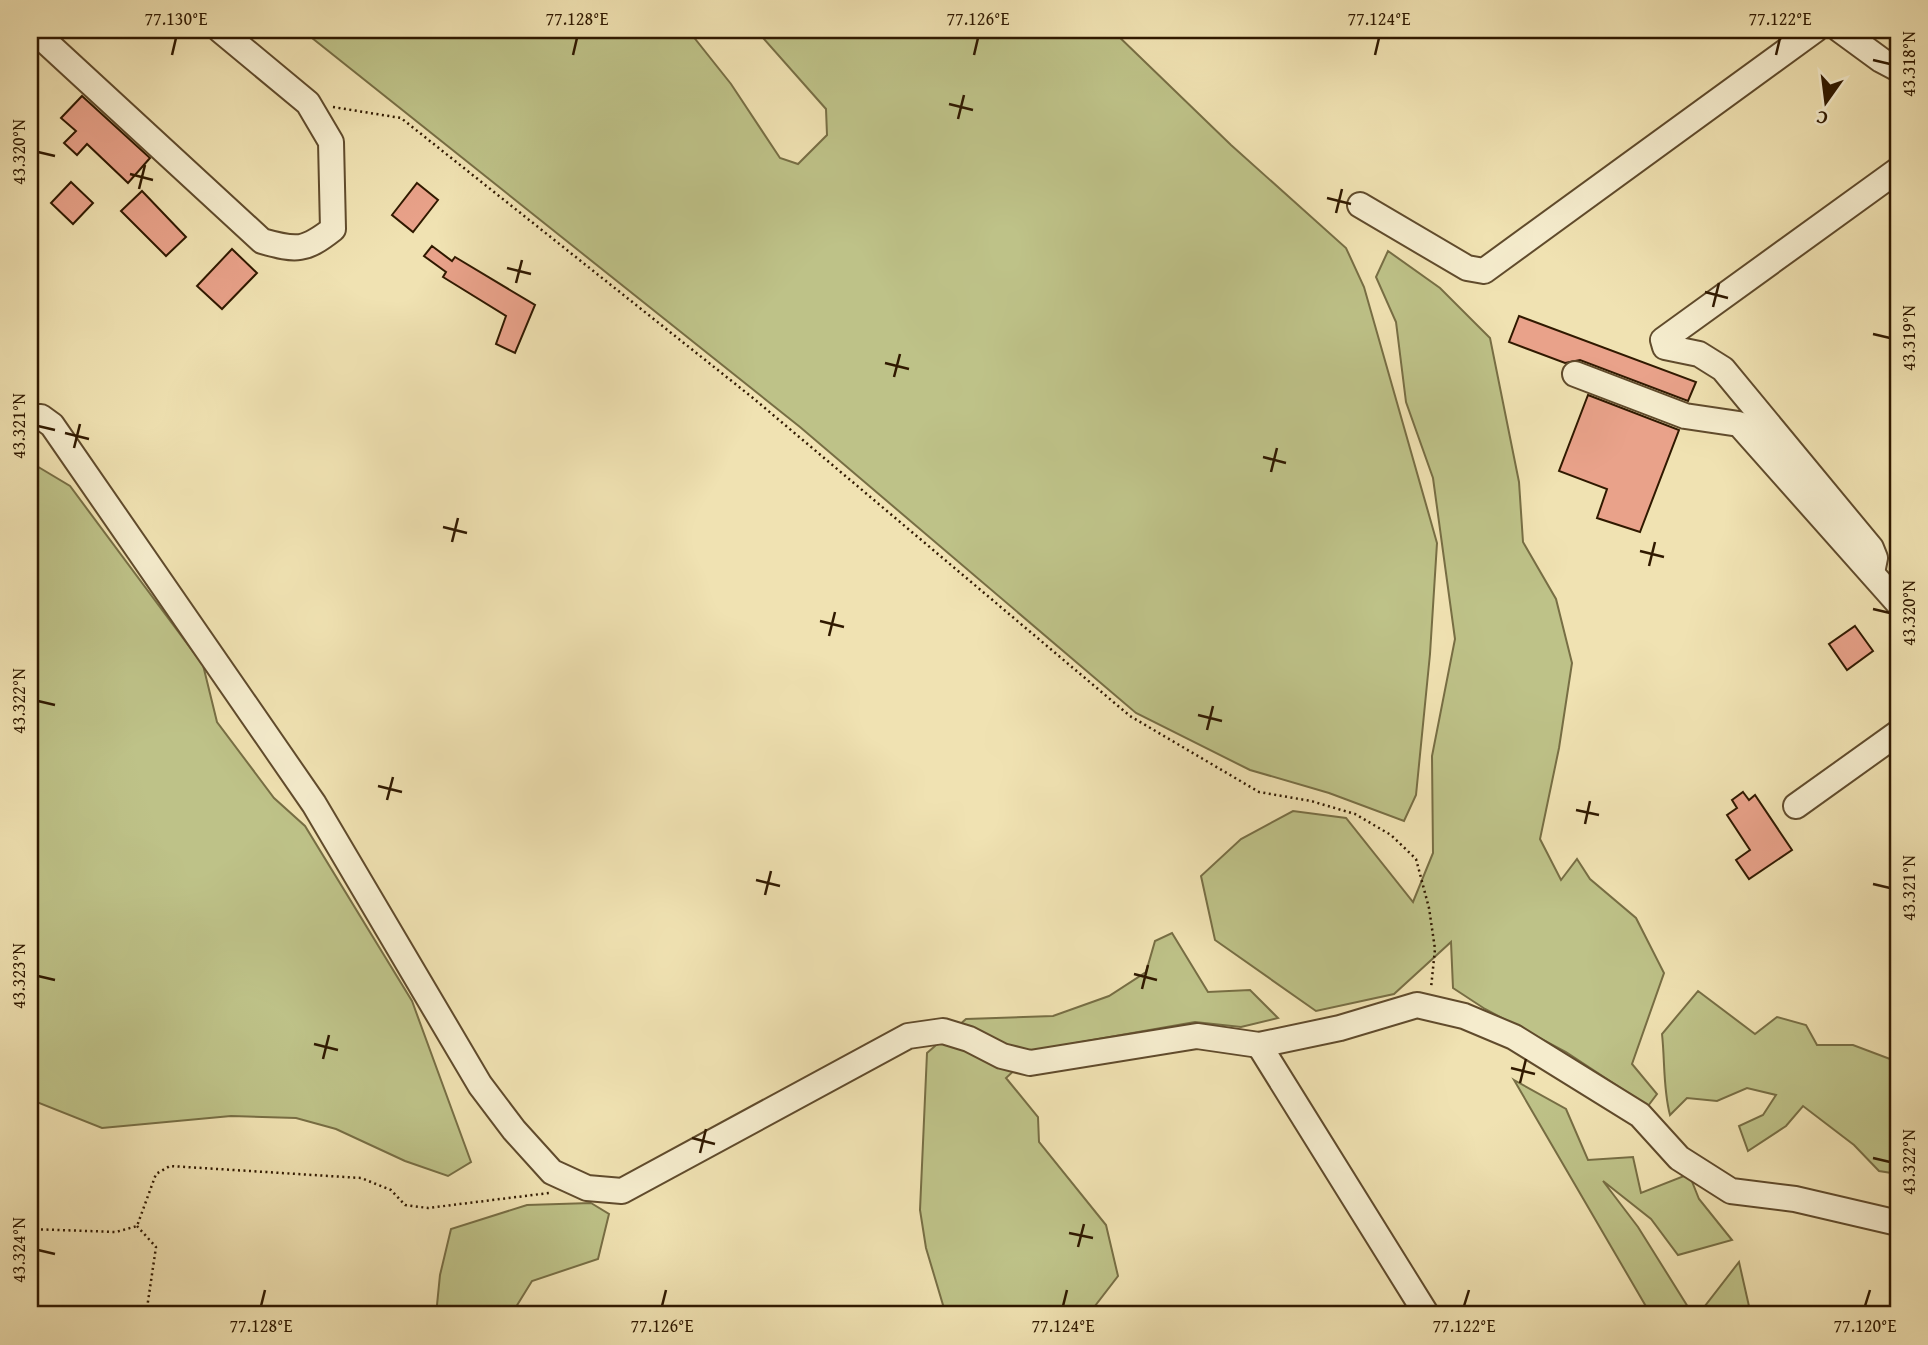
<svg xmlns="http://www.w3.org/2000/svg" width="1928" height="1345" viewBox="0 0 1928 1345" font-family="'Gentium Book Plus',serif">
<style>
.green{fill:#bec288;stroke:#776e44;stroke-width:2}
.building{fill:#e9a28a;stroke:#301900;stroke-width:2}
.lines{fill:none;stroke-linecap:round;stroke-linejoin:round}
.minor-casing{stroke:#604b2c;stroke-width:28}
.path{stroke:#301900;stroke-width:2.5;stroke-dasharray:2 3.5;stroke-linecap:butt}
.minor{stroke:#f5eccd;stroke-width:24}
.ticks{fill:none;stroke:#301900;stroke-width:2.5}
.neatline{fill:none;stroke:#301900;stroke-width:2.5}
.ticks-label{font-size:18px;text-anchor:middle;fill:#301900}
</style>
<rect width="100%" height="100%" fill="#f0e2b2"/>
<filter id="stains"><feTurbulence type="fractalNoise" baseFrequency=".00286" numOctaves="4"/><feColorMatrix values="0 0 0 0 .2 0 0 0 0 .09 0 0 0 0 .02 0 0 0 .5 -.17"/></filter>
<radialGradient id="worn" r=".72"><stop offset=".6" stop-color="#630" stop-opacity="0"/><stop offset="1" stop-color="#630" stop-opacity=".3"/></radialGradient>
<g class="green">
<path d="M302 30H688L731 84 780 158 798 164 827 135 826 109 756 30H1112L1231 145 1346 248 1364 287 1437 543 1430 654 1416 795 1404 821 1329 793 1250 770 1136 713 800 427Z"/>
<path d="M1388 251 1440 288 1490 338 1519 482 1523 542 1556 599 1572 663 1559 748 1540 839 1561 880 1577 859 1590 879 1636 918 1664 973 1632 1064 1657 1094 1648 1106 1566 1052 1485 1009 1453 988 1451 942 1394 994 1316 1011 1215 940 1201 876 1241 839 1293 811 1346 818 1413 902 1433 853 1432 756 1455 639 1433 478 1406 402 1396 322 1376 277Z"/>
<path d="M30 462 70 486 203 665 217 722 274 798 305 826 412 1001 471 1162 448 1176 405 1161 336 1129 296 1118 231 1116 102 1128 34 1101 30 1096Z"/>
<path d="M1172 933 1208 992 1250 990 1278 1018 1241 1027 1195 1022 1036 1050 1006 1078 1038 1117 1039 1142 1106 1225 1118 1276 1088 1315H946L926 1248 920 1210 927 1053 966 1019 1053 1016 1109 996 1146 972 1155 941Z"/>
<path d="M1698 991 1755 1034 1777 1017 1806 1025 1817 1045H1853L1898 1062V1174L1879 1171 1854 1145 1803 1106 1786 1126 1748 1151 1739 1126 1763 1115 1776 1095 1747 1088 1717 1101 1687 1098 1670 1115C1663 1089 1665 1061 1662 1034Z"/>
<path d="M1514 1080 1566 1109 1588 1160 1633 1157 1641 1193 1689 1174 1699 1199 1732 1240 1678 1255 1651 1219 1603 1181 1638 1227 1693 1315H1651Z"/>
<path d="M591 1203 609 1214 598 1259 532 1281 511 1315H436L440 1275 451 1229 527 1205Z"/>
<path d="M1739 1262 1751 1315H1698Z"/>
</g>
<g class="building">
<path d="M82 96 150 158 128 183 87 144 77 155 64 143 76 131 61 118Z"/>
<path d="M71 182 93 203 73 224 51 203Z"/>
<path d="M417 183 438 200 413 232 392 215Z"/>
<path d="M142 191 186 237 166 256 121 211Z"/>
<path d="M432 246 452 261 455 257 535 305 515 353 496 344 506 316 443 277 446 272 424 256Z"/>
<path d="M232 249 257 273 222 309 197 286Z"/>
<path d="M1519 316 1696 382 1688 401 1580 360 1565 363 1509 342Z"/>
<path d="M1588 395 1679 430 1640 532 1597 518 1607 489 1559 471Z"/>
<path d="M1855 626 1873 651 1847 670 1829 644Z"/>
<path d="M1743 792 1749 800 1755 795 1792 850 1749 879 1736 860 1750 850 1727 815 1737 808 1732 800Z"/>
</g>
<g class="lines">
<defs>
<g id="minor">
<path d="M33 30 262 241C297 251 305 251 333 229L331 142 308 103 220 30"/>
<path d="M1840 30 1881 60 1898 69"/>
<path d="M1360 205 1467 268 1484 271 1815 30"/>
<path d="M1575 374 1685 416 1739 424 1898 603"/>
<path d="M30 417H41L52 425 314 804 480 1085 514 1130 552 1172 587 1188 622 1191 908 1036 943 1031 969 1039 1002 1056 1030 1063 1197 1036 1259 1045 1340 1028 1417 1005 1464 1016 1514 1037 1640 1115 1679 1158 1731 1191 1795 1199 1898 1223"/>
<path d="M1872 573 1875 558 1871 548 1723 369 1699 354 1665 347 1663 340 1898 170"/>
<path d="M1796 806 1898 733"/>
<path d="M1259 1045 1427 1315"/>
</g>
</defs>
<use href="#minor" class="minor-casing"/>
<g class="path">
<path d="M333 107 401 118 753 398 1130 716 1259 792 1311 801 1355 814 1391 835 1416 859 1429 908 1435 949 1431 988"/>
<path d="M137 1226 156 1247 146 1315"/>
<path d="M30 1229 116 1232 137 1226 156 1174 170 1166 361 1178 391 1190 405 1205 428 1208 549 1193"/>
</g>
<use href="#minor" class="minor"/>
</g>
<path class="ticks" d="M172 55 176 38M573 55 577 38M974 55 978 38M1375 55 1379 38M1776 55 1780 38M1873 60 1890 64M949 104 973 110M958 119 964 95M38 152 55 156M130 174 153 180M139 189 145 165M1327 198 1351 204M1336 213 1342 189M507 268 531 274M516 283 522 260M1705 292 1728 298M1713 307 1719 283M1873 334 1890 338M885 363 909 369M894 377 900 354M38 426 55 430M65 433 89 439M74 448 80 424M1263 457 1286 463M1271 472 1277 448M443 527 467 533M452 542 458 518M1640 551 1664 557M1649 566 1655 542M1873 609 1890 613M820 621 844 627M829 636 835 612M38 701 55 705M1198 715 1222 721M1207 730 1213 706M378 786 402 792M387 800 393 777M1576 810 1599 815M1585 824 1590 801M756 880 780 886M1873 884 1890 888M765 895 771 871M1134 974 1157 980M38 976 55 980M1142 989 1148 965M314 1044 338 1050M323 1059 329 1035M1511 1068 1535 1074M1520 1083 1526 1059M692 1138 715 1144M700 1153 706 1129M1873 1158 1890 1162M1069 1233 1093 1238M1078 1247 1084 1224M38 1250 55 1254M261 1306 265 1290M662 1306 666 1290M1063 1306 1067 1290M1464 1306 1469 1290M1865 1306 1870 1290"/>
<rect width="1928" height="1345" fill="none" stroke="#f0e2b2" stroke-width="77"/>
<g transform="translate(1826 102) rotate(194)" stroke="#f5eccd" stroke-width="5" paint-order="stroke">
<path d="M0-5L12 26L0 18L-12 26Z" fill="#301900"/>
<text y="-10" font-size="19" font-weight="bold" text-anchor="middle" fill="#301900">С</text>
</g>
<rect x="38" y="38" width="1852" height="1268" class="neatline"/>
<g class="ticks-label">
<text x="176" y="25">77.130°E</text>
<text x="577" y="25">77.128°E</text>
<text x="978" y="25">77.126°E</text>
<text x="1379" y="25">77.124°E</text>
<text x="1780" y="25">77.122°E</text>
<text transform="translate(1909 64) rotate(-90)" y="6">43.318°N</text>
<text transform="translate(19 152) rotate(-90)" y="6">43.320°N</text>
<text transform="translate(1909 338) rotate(-90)" y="6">43.319°N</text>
<text transform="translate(19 426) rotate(-90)" y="6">43.321°N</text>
<text transform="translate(1909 613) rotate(-90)" y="6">43.320°N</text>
<text transform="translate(19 701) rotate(-90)" y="6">43.322°N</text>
<text transform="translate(1909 888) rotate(-90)" y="6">43.321°N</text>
<text transform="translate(19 976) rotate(-90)" y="6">43.323°N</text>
<text transform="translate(1909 1162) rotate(-90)" y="6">43.322°N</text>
<text transform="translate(19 1250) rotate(-90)" y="6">43.324°N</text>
<text x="261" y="1332">77.128°E</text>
<text x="662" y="1332">77.126°E</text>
<text x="1063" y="1332">77.124°E</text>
<text x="1464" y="1332">77.122°E</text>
<text x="1865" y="1332">77.120°E</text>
</g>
<rect width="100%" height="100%" filter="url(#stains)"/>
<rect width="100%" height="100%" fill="url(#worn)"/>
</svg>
